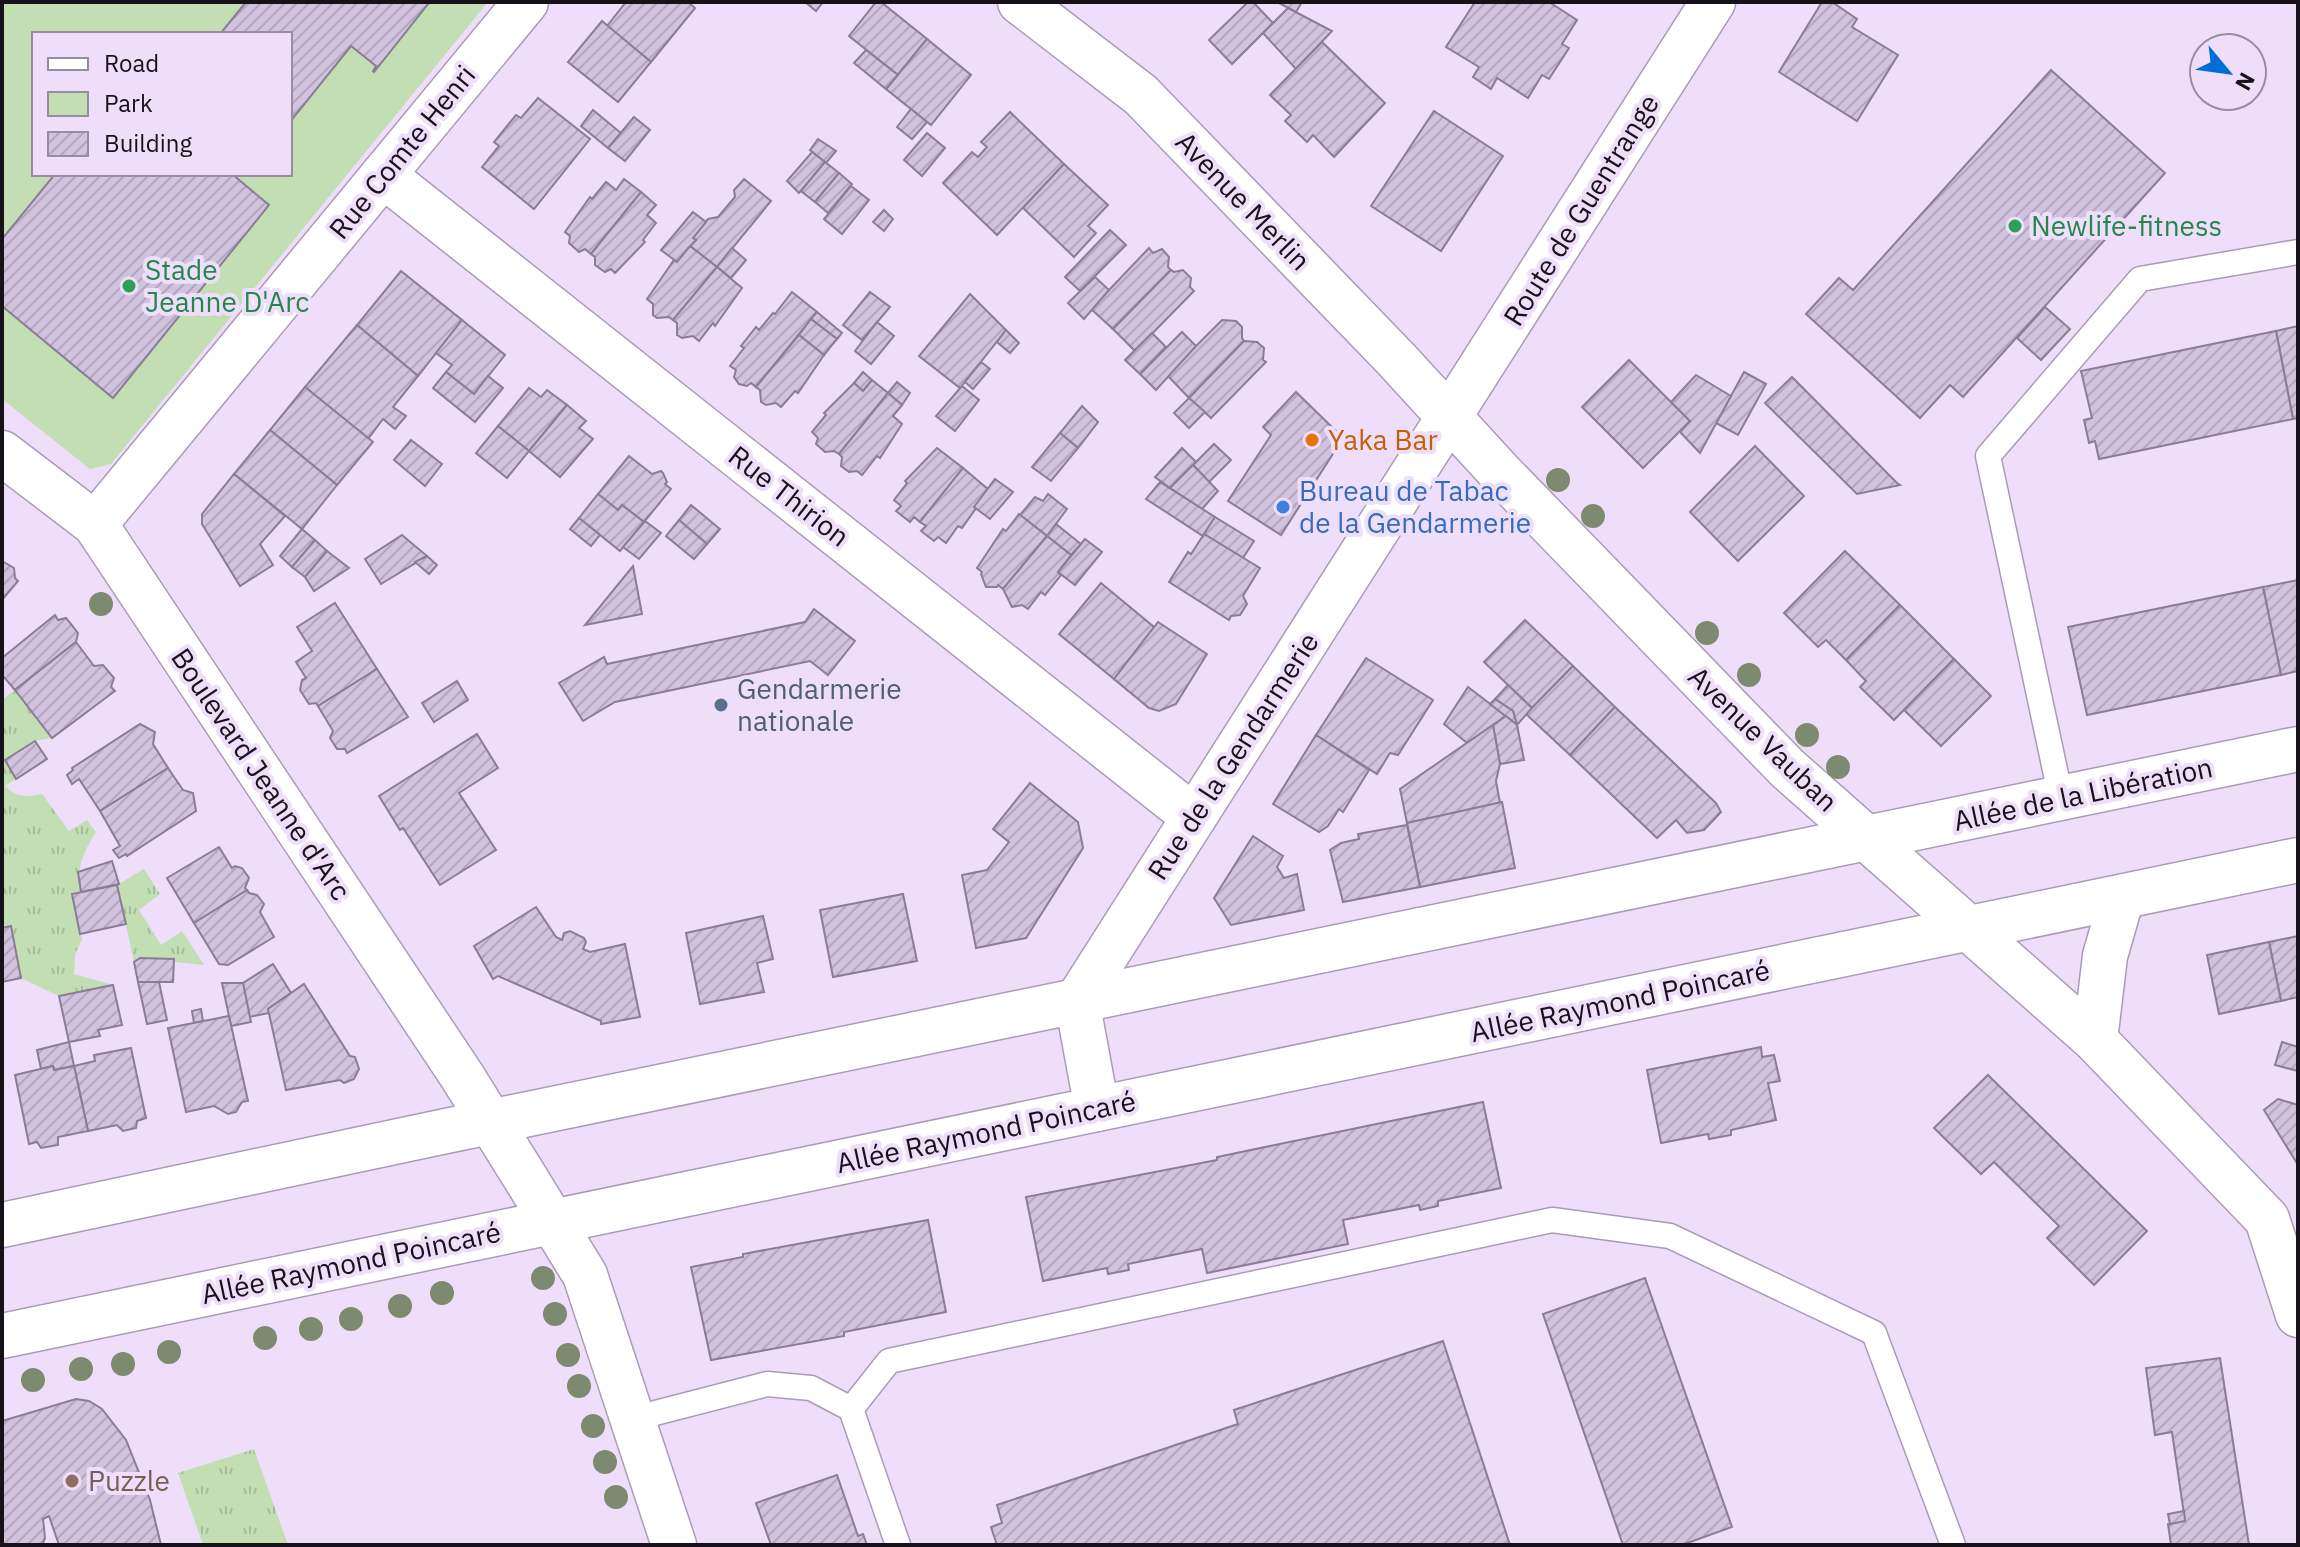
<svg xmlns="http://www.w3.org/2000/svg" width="2300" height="1547" viewBox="0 0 2300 1547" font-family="'IBM Plex Sans',sans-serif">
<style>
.grass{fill:url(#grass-tufts)}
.park{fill:#c2deb2;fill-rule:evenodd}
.building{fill:url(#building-hatch);stroke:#8b7d96;stroke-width:2}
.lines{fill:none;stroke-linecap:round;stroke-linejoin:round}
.lane-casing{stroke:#ab9cb6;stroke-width:27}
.street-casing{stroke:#ab9cb6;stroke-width:47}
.secondary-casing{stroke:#ab9cb6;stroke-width:47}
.lane{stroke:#fff;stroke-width:24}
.street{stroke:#fff;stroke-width:44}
.secondary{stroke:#fff;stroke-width:44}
.tree{fill:#7e8a70}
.leisure-dot{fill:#2e9e5b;stroke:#eedefa;stroke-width:3}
.food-dot{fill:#e8710a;stroke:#eedefa;stroke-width:3}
.shop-dot{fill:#3f7fe0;stroke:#eedefa;stroke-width:3}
.service-dot{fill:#5c6f8a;stroke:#eedefa;stroke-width:3}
.education-dot{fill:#8d6e63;stroke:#eedefa;stroke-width:3}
.labels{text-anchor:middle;stroke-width:8;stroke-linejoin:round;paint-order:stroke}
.street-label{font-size:28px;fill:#17111a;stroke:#eedefa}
.leisure-label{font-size:28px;fill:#27864d;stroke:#eedefa;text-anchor:start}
.food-label{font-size:28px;fill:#c56008;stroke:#eedefa;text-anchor:start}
.shop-label{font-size:28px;fill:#366cbe;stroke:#eedefa;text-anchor:start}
.service-label{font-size:28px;fill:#4e5e75;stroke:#eedefa;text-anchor:start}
.education-label{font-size:28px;fill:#785e54;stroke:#eedefa;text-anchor:start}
</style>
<defs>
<pattern id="grass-tufts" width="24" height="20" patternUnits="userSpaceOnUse" patternTransform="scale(2)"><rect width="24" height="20" fill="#c2deb2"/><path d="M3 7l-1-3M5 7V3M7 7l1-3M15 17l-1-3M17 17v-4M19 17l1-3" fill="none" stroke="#a6bd98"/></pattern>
<pattern id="building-hatch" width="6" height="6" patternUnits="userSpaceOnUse" patternTransform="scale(2)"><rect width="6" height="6" fill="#d1c2dd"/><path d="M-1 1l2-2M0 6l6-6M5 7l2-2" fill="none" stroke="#b3a6bd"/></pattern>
</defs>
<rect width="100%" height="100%" fill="#eedefa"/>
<g class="grass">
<path d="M15 690 52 738 35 741 5 760 16 779 5 786C17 798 26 797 42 794L69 831 87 820 96 832C82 855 77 865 81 892L72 894 82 939 75 955 74 974 113 985 59 996 21 978 11 927 2 928V700Z"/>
<path d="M144 869 160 894 139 910 161 945 182 931 204 965 174 962V959L140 958 134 962 117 885Z"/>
<path d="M254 1449 288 1545H203L178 1473Z"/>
</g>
<path class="park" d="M2 2H488L111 464 90 469 2 399ZM34 34H290V174H34Z"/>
<g class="building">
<path d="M246 2H433L429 3 374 72 373 71 376 66 351 46 290 122V34H220Z"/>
<path d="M626 2H688L695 8 651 62 607 26Z"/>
<path d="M805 2H823L816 11Z"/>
<path d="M876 2H881L927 39 898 75 849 36Z"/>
<path d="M1248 2H1253L1273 23 1232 64 1209 40Z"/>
<path d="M1277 2H1302L1296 12Z"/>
<path d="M1475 2H1549L1577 20 1562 44 1569 48 1549 79 1542 75 1528 98 1497 78 1491 89 1473 77 1479 67 1446 47Z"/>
<path d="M1822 2H1832L1857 19 1852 27 1898 55 1857 121 1779 72Z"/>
<path d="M1288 8 1332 31 1296 69 1263 33Z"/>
<path d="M602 21 651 62 618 102 568 62Z"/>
<path d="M927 39 971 75 931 125 886 89Z"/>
<path d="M1322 42 1385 103 1334 157 1313 135 1307 142 1285 121 1291 115 1270 95Z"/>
<path d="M866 50 898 75 886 89 854 63Z"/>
<path d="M2051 70 2165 173 1963 397 1950 385 1920 418 1806 314 1839 278 1853 290Z"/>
<path d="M538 98 590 139 534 209 482 167 499 146 494 142 516 115 521 118Z"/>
<path d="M911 109 927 122 912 139 897 127Z"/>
<path d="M593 110 621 133 608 148 581 126Z"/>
<path d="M1434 111 1503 156 1441 251 1371 206Z"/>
<path d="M1010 112 1064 164 997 235 943 183 972 152 978 157 987 147 981 142Z"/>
<path d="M634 117 650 130 625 161 608 148Z"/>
<path d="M927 133 945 148 922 176 904 160Z"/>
<path d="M818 139 836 151 826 163 810 150Z"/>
<path d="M812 152 825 162 799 193 787 181Z"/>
<path d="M825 162 839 173 815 202 801 191Z"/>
<path d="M1064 164 1108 205 1088 226 1096 233 1074 257 1023 208Z"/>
<path d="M839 173 852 184 828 213 815 202Z"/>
<path d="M55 174H232L269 205 113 398 2 306V239Z"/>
<path d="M624 179 641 192 591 254 585 249 579 252 569 243 570 236 565 232 590 197 592 199 606 182 616 190Z"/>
<path d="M744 179 771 201 717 267 690 246 696 240 693 238 708 219 718 217 735 197 734 190Z"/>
<path d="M851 186 869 200 842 234 824 219Z"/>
<path d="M641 192 656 205 647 215 656 223 643 240 645 242 615 273 611 269 605 272 595 265V257L591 254Z"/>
<path d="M884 210 893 219 884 231 873 222Z"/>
<path d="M693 212 706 222 693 238 696 240 677 262 661 250Z"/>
<path d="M1110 230 1126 245 1080 291 1065 277Z"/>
<path d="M690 246 717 267 673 320 669 317 657 318 653 315V304L647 299 674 260 677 262Z"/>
<path d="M732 248 746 260 731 278 717 267Z"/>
<path d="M1149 248 1153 253 1162 249 1169 257 1168 267 1171 270 1113 329 1091 309Z"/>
<path d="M717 267 742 288 715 326 713 323 699 341 693 336 682 338 677 335V323L673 320Z"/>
<path d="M1171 270 1174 272 1183 270 1191 278 1190 287 1194 291 1135 351 1113 329Z"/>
<path d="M401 271 462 320 418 376 357 325Z"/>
<path d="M1095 277 1109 290 1084 319 1068 303Z"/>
<path d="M792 292 817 312 756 387 751 383 747 386 739 384 734 377 736 370 730 366 744 348 741 346 756 327 759 330 773 313 775 314Z"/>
<path d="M870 292 890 307 862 340 843 325Z"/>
<path d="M970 294 1006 330 960 388 919 356Z"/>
<path d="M2045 307 2070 329 2041 360 2017 338Z"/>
<path d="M817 312 842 333 837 339 811 319Z"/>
<path d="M811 319 837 339 824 355 799 335Z"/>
<path d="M462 320 505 355 474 394 446 372 452 365 436 353Z"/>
<path d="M1222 320 1236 321 1242 327V338L1244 341 1189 398 1167 375Z"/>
<path d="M877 322 894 336 871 364 855 351Z"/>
<path d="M357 325 418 376 393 407 406 416 395 429 383 419 368 439 305 387Z"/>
<path d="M2298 326V418L2293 419 2276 331Z"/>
<path d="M1006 330 1019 343 1010 353 997 342Z"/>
<path d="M2276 331 2293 419 2099 459 2095 441 2089 443 2084 420 2092 418 2081 371Z"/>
<path d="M1182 332 1196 346 1156 390 1140 374Z"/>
<path d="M1152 333 1166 347 1140 374 1125 360Z"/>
<path d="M799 335 824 355 798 393 795 391 781 407 776 403 766 405 761 402 760 390 756 387Z"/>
<path d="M1244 341 1257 342 1264 348 1263 360 1266 362 1211 418 1189 398Z"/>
<path d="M1629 360 1690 421 1643 468 1582 407Z"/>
<path d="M981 362 990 369 973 389 965 382Z"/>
<path d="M446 372 474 394 488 376 503 388 475 422 433 388Z"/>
<path d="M863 372 872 380 863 391 854 383Z"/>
<path d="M1744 372 1766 384 1738 435 1716 423Z"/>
<path d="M1696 375 1731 396 1700 453 1680 432 1690 421 1671 402Z"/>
<path d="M1792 377 1897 483 1900 485 1857 494 1765 403Z"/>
<path d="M872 380 888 393 839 454 834 451 825 452 816 444 818 438 812 432 826 415 824 413 854 383 863 391Z"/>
<path d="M897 382 910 393 902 405 888 393Z"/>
<path d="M962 386 979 400 955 431 936 416Z"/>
<path d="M305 387 373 442 337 485 270 430Z"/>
<path d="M529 388 541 397 547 390 567 405 529 451 498 426Z"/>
<path d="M1296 392 1337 432 1338 446 1281 535 1228 501 1271 435 1263 427Z"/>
<path d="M888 393 902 405 893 416 902 424 880 458 877 456 862 475 857 471 849 472 841 466 842 457 839 454Z"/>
<path d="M1189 398 1205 412 1189 428 1174 413Z"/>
<path d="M567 405 586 421 579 428 593 439 560 477 529 451Z"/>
<path d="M1082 406 1098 422 1078 448 1060 433Z"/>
<path d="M498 426 529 451 507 478 476 453Z"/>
<path d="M270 430 337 485 302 529 234 474Z"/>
<path d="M1060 433 1078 448 1051 481 1032 467Z"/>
<path d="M411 440 442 464 425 486 394 460Z"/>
<path d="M1214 444 1231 460 1209 482 1193 465Z"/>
<path d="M1755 446 1804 496 1738 561 1690 512Z"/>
<path d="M937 448 963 468 920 522 914 517 910 522 896 511 901 506 894 500 907 483 905 481Z"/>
<path d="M1182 448 1196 462 1170 488 1155 477Z"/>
<path d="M629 456 652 474 661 471 663 473 667 482 665 484 671 489 644 522 622 505 618 510 598 494Z"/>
<path d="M1193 465 1218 491 1202 509 1170 488Z"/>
<path d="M963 468 989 490 962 528 958 526 946 543 938 537 934 541 921 531 926 526 920 522Z"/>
<path d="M234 474 285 516 260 544 273 565 240 586 202 524V514Z"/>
<path d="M995 479 1013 492 990 519 974 507Z"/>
<path d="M1160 482 1215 517 1203 536 1146 499Z"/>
<path d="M598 494 618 510 622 505 644 522 620 551 579 518Z"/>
<path d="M1048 494 1067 509 1047 536 1020 515 1035 497 1043 501Z"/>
<path d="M691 505 720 529 707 544 679 520Z"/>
<path d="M1019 514 1047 536 1003 589 998 585 997 587H986L981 574 982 572 977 568 1003 529 1006 531Z"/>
<path d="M1215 517 1254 541 1243 558 1204 534Z"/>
<path d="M579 518 600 535 591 546 570 529Z"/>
<path d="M679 520 707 544 694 559 666 536Z"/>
<path d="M645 521 661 533 639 559 623 547Z"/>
<path d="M1056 524 1081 544 1071 555 1047 536Z"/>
<path d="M302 529 315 540 292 567 280 556Z"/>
<path d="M1204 534 1260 568 1243 596 1247 604 1240 615 1231 616 1229 620 1169 582 1188 552 1191 554Z"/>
<path d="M402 535 427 556 381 584 365 559Z"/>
<path d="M1047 536 1071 555 1058 572 1061 575 1045 595 1041 592 1028 609 1022 605 1012 607 1003 589Z"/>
<path d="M1085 539 1102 552 1075 585 1058 572Z"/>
<path d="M315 540 327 551 305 577 292 567Z"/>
<path d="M327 551 349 568 314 591 305 577Z"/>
<path d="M1845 551 1900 605 1846 660 1826 640 1818 647 1784 613Z"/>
<path d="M427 556 437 565 429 574 415 562Z"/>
<path d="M2 561 14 568 15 578 18 581 2 600Z"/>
<path d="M633 566 642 614 585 625Z"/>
<path d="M2298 580V671L2281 675 2263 587Z"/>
<path d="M1101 583 1154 627 1114 679 1059 634Z"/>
<path d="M2263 587 2281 675 2087 715 2068 627Z"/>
<path d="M335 603 377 669 318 706 316 703 309 704 300 690 302 680 306 678 296 662 312 651 297 627Z"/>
<path d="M1900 605 1954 659 1894 720 1860 687 1866 681 1846 660Z"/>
<path d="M814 609 855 641 828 675 810 661 615 702 583 721 559 683 604 657 607 664 805 622Z"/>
<path d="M55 615 58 620 66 618 78 633 76 642 15 690 2 675V658Z"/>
<path d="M1525 620 1573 666 1532 708 1484 662Z"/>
<path d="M1158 622 1207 654 1176 704 1159 711 1149 708 1114 679Z"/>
<path d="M76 642 94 666 103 665 114 678 111 687 115 691 52 738 15 690Z"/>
<path d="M1366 658 1433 700 1398 755 1390 753 1377 774 1316 735Z"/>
<path d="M1954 659 1991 696 1941 746 1904 710Z"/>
<path d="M1573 666 1615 707 1570 755 1526 714Z"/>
<path d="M377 669 408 717 347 753 345 749H337L330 738 333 731 318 706Z"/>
<path d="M457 681 468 700 434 722 422 703Z"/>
<path d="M1508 685 1532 708 1517 725 1513 711 1495 699Z"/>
<path d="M1468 687 1506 716 1467 743 1444 724Z"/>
<path d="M1495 699 1513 711 1517 725 1490 704Z"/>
<path d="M1615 707 1716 803 1721 812 1704 830 1687 833 1676 820 1657 838 1570 755Z"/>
<path d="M1506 716 1517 725 1524 760 1500 764 1493 725Z"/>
<path d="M140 724 155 732 153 744 168 768 100 811 79 779 72 784 67 775 73 770 72 768Z"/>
<path d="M1493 725 1500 764 1496 781 1500 803 1407 823 1400 789Z"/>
<path d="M477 734 498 768 459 793 496 850 440 885 403 828 400 830 379 796Z"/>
<path d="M1316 735 1369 770 1343 812 1339 809 1328 826 1319 832 1273 804Z"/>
<path d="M35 741 47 759 16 779 5 760Z"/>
<path d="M168 768 183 790 193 793 196 811 127 856 126 854 119 858 113 850 120 846 100 811Z"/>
<path d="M1030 783 1078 822 1083 848 1026 938 976 948 962 875 987 870 1009 842 993 829Z"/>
<path d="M1502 802 1515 868 1420 887 1407 823Z"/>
<path d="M1407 825 1420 887 1343 902 1330 850 1341 843 1359 839 1358 834Z"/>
<path d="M1253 836 1283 856 1277 867 1284 878 1297 874 1304 910 1231 925 1214 898Z"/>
<path d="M219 847 232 868 235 866 242 868 249 878 245 888 247 890 194 923 167 878Z"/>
<path d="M112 861 119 884 81 892 78 872Z"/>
<path d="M117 885 126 924 80 934 72 894Z"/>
<path d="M247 890 249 893 257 895 264 904 260 912 274 937 228 965 219 964 194 923Z"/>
<path d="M903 894 917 961 833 977 820 910Z"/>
<path d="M536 907 556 937 562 940 564 933 570 931 584 938 586 942 583 949 590 952 625 944 640 1017 601 1024V1021L498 976 493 979 474 946Z"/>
<path d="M763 916 773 959 757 963 764 992 700 1004 686 933Z"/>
<path d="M11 926 21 978 2 982V928Z"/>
<path d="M2298 936V997L2281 1001 2269 942Z"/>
<path d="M2269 942 2281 1001 2219 1014 2207 955Z"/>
<path d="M140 958 174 959 173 982H138L134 962Z"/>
<path d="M273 964 291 993 268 1009 269 1013 249 1017 243 983Z"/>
<path d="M138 982H159L167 1020 147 1024Z"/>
<path d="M222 983H243L251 1022 231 1026Z"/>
<path d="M304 984 350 1056 355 1057 359 1069 354 1079 344 1083 340 1080 286 1090 268 1009Z"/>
<path d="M113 985 122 1025 98 1030 100 1036 69 1042 59 996Z"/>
<path d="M201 1009 203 1021 194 1023 192 1011Z"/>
<path d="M229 1016 248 1101 242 1102 236 1112 228 1114 214 1106 186 1112 168 1028Z"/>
<path d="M69 1042 74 1066 54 1070 53 1066 41 1069 37 1050Z"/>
<path d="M2282 1042 2298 1047V1071L2275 1065Z"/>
<path d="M1761 1047 1762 1057 1774 1055 1780 1081 1768 1083 1776 1120 1731 1130V1135L1709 1139 1708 1134 1661 1143 1647 1070Z"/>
<path d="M131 1048 146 1118 137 1121 136 1128 123 1131 117 1125 88 1131 74 1066 95 1061 94 1055Z"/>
<path d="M53 1066 54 1070 74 1066 88 1131 58 1137V1145L41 1148 37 1142 29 1144 15 1075Z"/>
<path d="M1988 1075 2147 1231 2094 1285 2047 1238 2059 1226 1994 1162 1981 1174 1934 1128Z"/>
<path d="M2278 1099 2298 1105V1165L2264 1110Z"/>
<path d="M1483 1102 1501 1188 1438 1201V1206L1420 1210 1419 1205 1343 1220 1348 1244 1207 1273 1202 1249 1128 1264 1129 1270 1108 1274 1107 1268 1043 1281 1026 1197 1217 1160V1157Z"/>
<path d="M928 1220 946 1312 844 1332V1336L711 1360 691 1267 743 1257V1254Z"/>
<path d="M1645 1278 1732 1527 1682 1545H1623L1543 1314Z"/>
<path d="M1443 1341 1510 1545H997L991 1527 1002 1523 997 1505 1238 1424 1234 1410Z"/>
<path d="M2220 1358 2249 1545H2171L2168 1524 2185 1521 2172 1432 2155 1435 2146 1368Z"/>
<path d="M76 1399 89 1401 102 1409 126 1440 150 1500 161 1545H59L49 1516 43 1519 45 1538 42 1545H2V1421Z"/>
<path d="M837 1475 858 1536 863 1534 867 1545H771L756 1503Z"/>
<path d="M2184 1511 2185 1521 2170 1524 2168 1514Z"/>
</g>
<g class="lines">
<defs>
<g id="lane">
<path d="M2061 798 1988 456 2140 279 2298 252"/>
<path d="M851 1409 889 1361 1552 1220 1670 1236 1874 1333 1953 1545"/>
<path d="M632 1419 767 1384 811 1388 851 1409 898 1545"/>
</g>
<g id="street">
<path d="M383 175 1194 817"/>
<path d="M2 453 95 524 462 1076 523 1174 585 1275 674 1545"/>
<path d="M95 524 526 2"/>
<path d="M2095 1040 2105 956 2122 897"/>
</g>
<g id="secondary">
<path d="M1020 2 1141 95 1396 359 1497 469 1787 768 2095 1040 2267 1219 2298 1315"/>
<path d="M1097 1109 1077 1001 1713 2"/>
<path d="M2 1225 446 1131 2298 749"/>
<path d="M2 1336 2298 860"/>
</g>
</defs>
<use href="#lane" class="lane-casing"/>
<use href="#street" class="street-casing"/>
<use href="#secondary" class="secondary-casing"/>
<use href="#lane" class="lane"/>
<use href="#street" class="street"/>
<use href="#secondary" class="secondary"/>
</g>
<g class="tree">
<circle cx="1558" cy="480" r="12"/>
<circle cx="1593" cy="516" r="12"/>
<circle cx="101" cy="604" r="12"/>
<circle cx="1707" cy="633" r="12"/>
<circle cx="1749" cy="675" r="12"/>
<circle cx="1807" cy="735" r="12"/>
<circle cx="1838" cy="767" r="12"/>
<circle cx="543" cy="1278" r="12"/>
<circle cx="442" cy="1293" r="12"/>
<circle cx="400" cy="1306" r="12"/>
<circle cx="555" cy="1314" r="12"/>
<circle cx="351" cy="1319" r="12"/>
<circle cx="311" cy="1329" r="12"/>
<circle cx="265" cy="1338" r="12"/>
<circle cx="169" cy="1352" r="12"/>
<circle cx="568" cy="1355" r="12"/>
<circle cx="123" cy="1364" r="12"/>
<circle cx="81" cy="1369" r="12"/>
<circle cx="33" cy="1380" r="12"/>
<circle cx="579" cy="1386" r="12"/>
<circle cx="593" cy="1426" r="12"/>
<circle cx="605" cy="1462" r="12"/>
<circle cx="616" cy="1497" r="12"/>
</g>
<g class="leisure-dot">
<circle cx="2015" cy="226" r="8"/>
<circle cx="129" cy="286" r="8"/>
</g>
<circle class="food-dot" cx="1312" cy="440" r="8"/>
<circle class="shop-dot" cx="1283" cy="507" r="8"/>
<circle class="service-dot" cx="721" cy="705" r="8"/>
<circle class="education-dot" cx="72" cy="1481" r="8"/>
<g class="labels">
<g class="street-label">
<text transform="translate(402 152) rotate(-51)" y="10">Rue Comte Henri</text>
<text transform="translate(1243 201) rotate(46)" y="10">Avenue Merlin</text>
<text transform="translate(1581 210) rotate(-58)" y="10">Route de Guentrange</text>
<text transform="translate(789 496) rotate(38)" y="10">Rue Thirion</text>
<text transform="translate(1763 739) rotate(44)" y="10">Avenue Vauban</text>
<text transform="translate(1233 756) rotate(-57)" y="10">Rue de la Gendarmerie</text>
<text transform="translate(261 774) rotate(56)" y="10">Boulevard Jeanne d'Arc</text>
<text transform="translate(2083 794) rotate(-12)" y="10">Allée de la Libération</text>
<text transform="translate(1620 1001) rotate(-12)" y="10">Allée Raymond Poincaré</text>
<text transform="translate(986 1132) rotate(-12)" y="10">Allée Raymond Poincaré</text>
<text transform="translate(351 1263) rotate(-12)" y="10">Allée Raymond Poincaré</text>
</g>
<g class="leisure-label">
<text x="2031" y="236">Newlife-fitness</text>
<text x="145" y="280">Stade<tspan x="145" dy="32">Jeanne D'Arc</tspan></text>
</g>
<g class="food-label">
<text x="1328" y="450">Yaka Bar</text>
</g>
<g class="shop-label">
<text x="1299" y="501">Bureau de Tabac<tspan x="1299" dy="32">de la Gendarmerie</tspan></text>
</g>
<g class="service-label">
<text x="737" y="699">Gendarmerie<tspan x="737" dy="32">nationale</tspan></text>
</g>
<g class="education-label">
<text x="88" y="1491">Puzzle</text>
</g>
</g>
<rect width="2300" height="1547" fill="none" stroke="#17111a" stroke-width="8"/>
<rect x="32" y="32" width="260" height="144" fill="#eedefa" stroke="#988ca0" stroke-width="2"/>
<rect x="48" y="58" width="40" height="12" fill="#ffffff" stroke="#988ca0" stroke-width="2"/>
<text x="104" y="72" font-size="24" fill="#17111a">Road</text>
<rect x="48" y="92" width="40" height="24" fill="#c2deb2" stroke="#988ca0" stroke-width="2"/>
<text x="104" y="112" font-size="24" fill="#17111a">Park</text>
<rect x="48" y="132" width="40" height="24" fill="url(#building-hatch)" stroke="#988ca0" stroke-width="2"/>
<text x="104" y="152" font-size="24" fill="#17111a">Building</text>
<g transform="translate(2228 72) rotate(119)"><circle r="38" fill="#eedefa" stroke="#988ca0" stroke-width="2"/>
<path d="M0-6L14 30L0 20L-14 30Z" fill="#006ed5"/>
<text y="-12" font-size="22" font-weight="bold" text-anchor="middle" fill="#17111a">N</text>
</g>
</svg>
